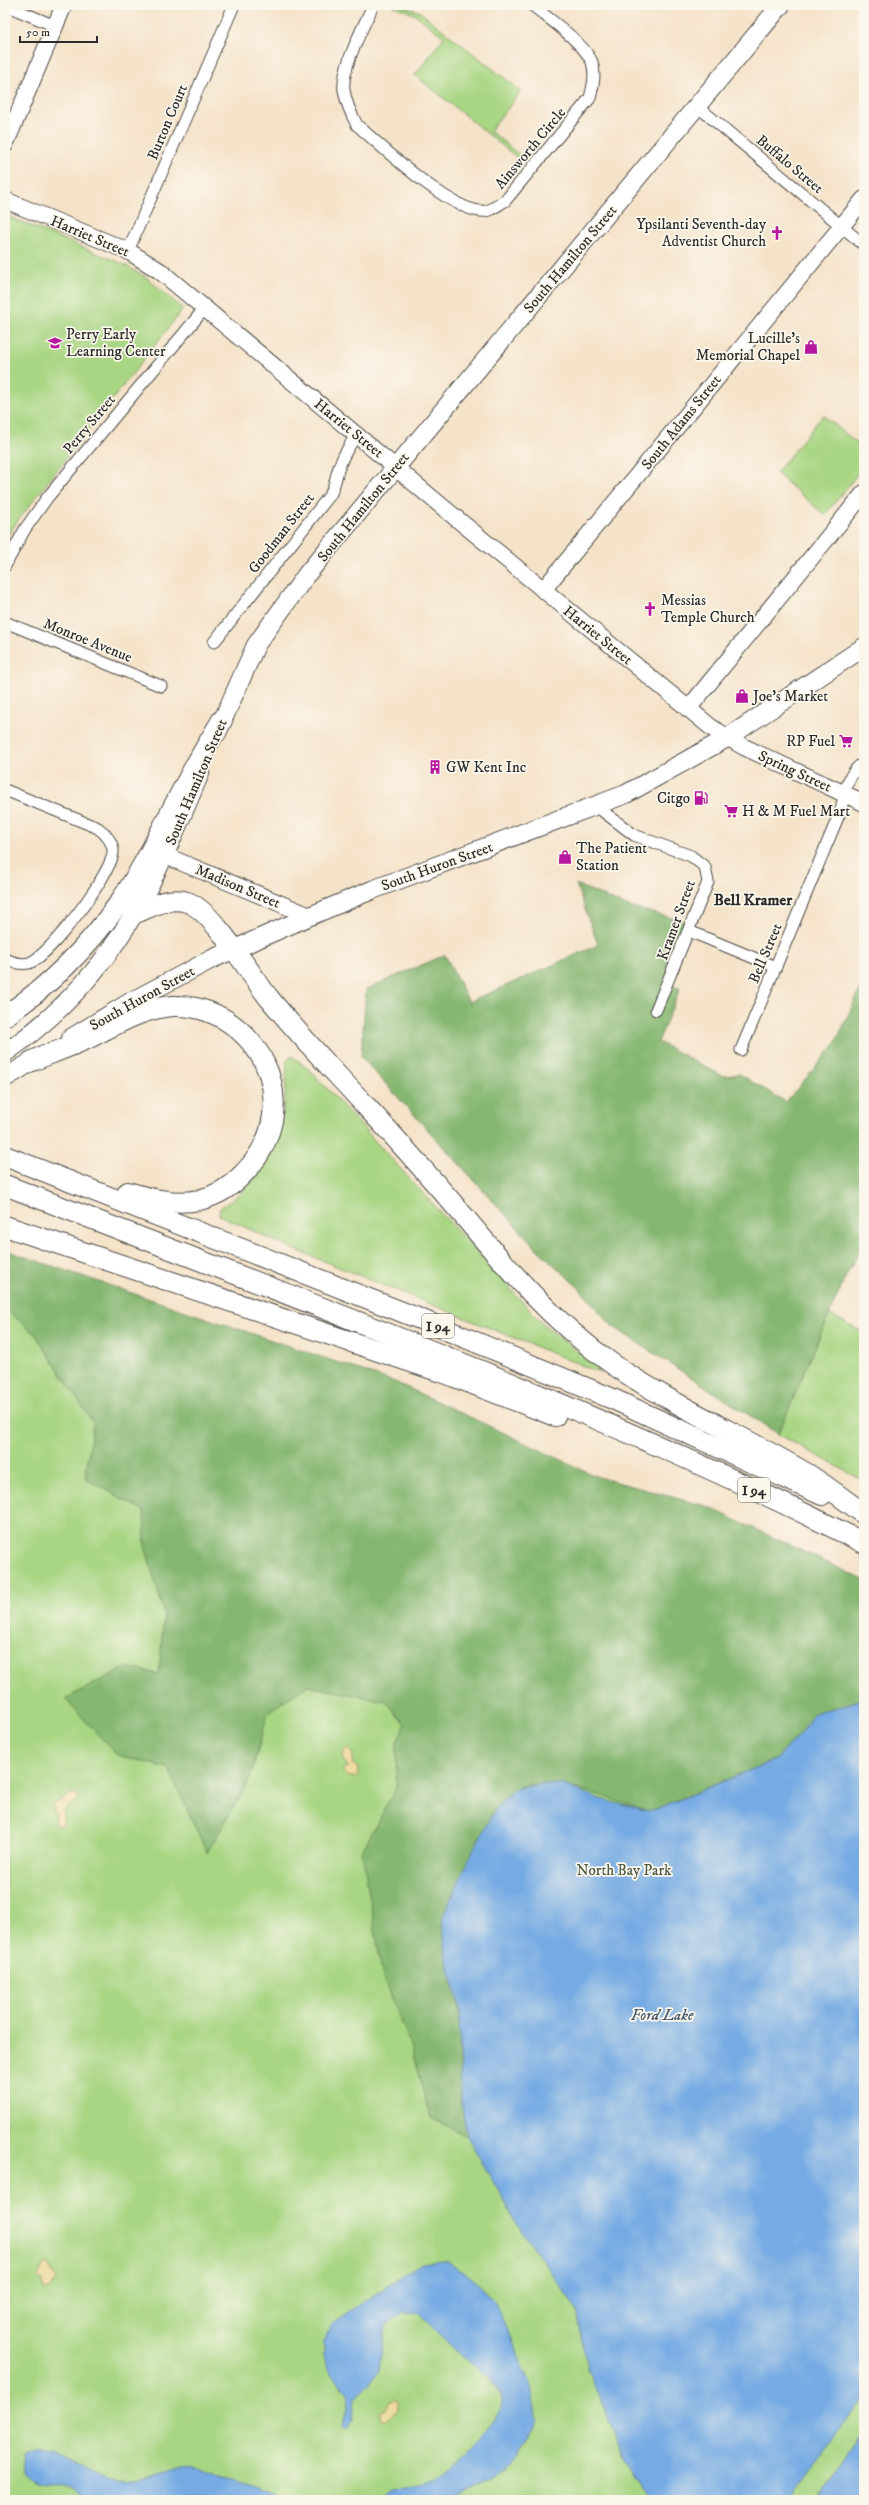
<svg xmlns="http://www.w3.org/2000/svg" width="869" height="2505" viewBox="0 0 869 2505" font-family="'IM FELL DW Pica',serif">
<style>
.green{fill:#a9d683;stroke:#6a8057}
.forest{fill:#86b771;stroke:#58714e}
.sand{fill:#eeda9e;stroke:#8c8264}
.water{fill:#75aae3;stroke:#506a87}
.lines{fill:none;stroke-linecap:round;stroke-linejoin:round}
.street-casing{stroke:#494743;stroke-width:13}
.secondary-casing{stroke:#494743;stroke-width:18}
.primary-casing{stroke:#494743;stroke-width:20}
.highway-casing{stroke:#494743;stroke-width:22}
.street{stroke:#fff;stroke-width:11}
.secondary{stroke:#fff;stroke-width:16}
.primary{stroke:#fff;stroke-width:18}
.highway{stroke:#fff;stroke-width:20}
.labels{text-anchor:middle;stroke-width:3.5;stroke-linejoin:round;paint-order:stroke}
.shield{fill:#fbf7ec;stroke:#696865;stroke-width:1}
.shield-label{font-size:14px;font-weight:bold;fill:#2b2b2b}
.street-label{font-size:15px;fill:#2b2b2b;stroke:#fbf7ec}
.poi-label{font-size:15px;fill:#2b2b2b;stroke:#fbf7ec;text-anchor:start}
.park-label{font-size:15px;fill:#4a5641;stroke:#fbf7ec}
.neighbourhood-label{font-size:16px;font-weight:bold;fill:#2b2b2b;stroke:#fbf7ec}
.water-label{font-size:16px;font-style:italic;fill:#45576b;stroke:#fbf7ec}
</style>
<rect width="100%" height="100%" fill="#fbf7ec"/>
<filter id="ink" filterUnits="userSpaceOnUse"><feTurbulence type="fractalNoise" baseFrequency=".025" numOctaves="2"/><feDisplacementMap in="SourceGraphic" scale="8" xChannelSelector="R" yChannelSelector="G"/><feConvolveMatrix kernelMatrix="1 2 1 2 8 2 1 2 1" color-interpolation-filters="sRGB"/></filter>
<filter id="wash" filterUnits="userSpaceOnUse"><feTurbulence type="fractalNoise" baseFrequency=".012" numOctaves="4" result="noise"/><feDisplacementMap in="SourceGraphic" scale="16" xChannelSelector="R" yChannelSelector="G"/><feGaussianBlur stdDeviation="0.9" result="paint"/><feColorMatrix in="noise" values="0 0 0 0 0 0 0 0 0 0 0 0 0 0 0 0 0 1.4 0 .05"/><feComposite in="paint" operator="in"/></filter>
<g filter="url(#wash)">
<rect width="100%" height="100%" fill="#f5e3c9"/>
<g class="green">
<path d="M392 5H400L420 12 521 91 490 131 522 157 520 160 415 75 444 37 416 15Z"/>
<path d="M5 215 123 264 147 278 183 309 16 523 5 541Z"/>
<path d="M823 415 864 449V466L825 515 776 473Z"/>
<path d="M292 1056 311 1071 542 1323 598 1368 601 1373 279 1243 219 1215 220 1208C279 1171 285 1125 287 1060Z"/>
<path d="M5 1266 864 1622V2432L816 2500H5Z"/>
<path d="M829 1314 864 1333V1481L778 1434Z"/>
</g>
<g class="forest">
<path d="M576 884 626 906 687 922 664 982 680 989 658 1042 723 1076 739 1074 786 1102 835 1044 864 981V1243L844 1280 778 1434 612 1326 579 1288 538 1250 361 1057 366 989 445 955 469 1002 598 945Z"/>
<path d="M5 1250 395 1382 598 1477 706 1506 864 1580V1699L813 1714 802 1732 777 1759 649 1812C617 1802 532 1765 507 1796L446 1957 459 2004 461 2101 467 2136 431 2118 407 2036 383 1979 362 1851 396 1788 397 1742 405 1725 386 1701 307 1686 268 1712 250 1779 207 1853 168 1768 117 1755 65 1699 126 1667 159 1674 164 1613 145 1546 144 1511 85 1478 93 1423 36 1335 5 1309Z"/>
</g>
<g class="sand">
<path d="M348 1748 353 1755 352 1764 359 1768 357 1777H348L343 1772 344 1768H349L343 1759 344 1751Z"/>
<path d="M73 1793 78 1795 79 1799C65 1811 64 1803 63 1825L57 1826 54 1823 56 1815 52 1805Z"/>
<path d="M48 2263 57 2280 51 2288 46 2290 43 2288V2280L38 2278 43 2265Z"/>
<path d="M395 2401 398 2403V2409L386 2421 381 2420 380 2412 386 2409 390 2402Z"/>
</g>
<g class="water">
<path d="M864 1699V2400L838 2431 790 2500H651L624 2461 606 2412 587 2370 577 2309 522 2232 467 2136 461 2101 459 2004 446 1957 442 1918 473 1850 494 1811 513 1789 540 1784H561L600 1799 649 1812 777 1759 802 1732 813 1714Z"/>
<path d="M446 2261 470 2277 494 2300 531 2385 537 2421 516 2458 490 2481 456 2500H381V2497L390 2488 421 2486 437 2481 453 2470 473 2449 501 2409V2393L488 2376 454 2349 418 2313 404 2312 385 2327 379 2370 370 2385 355 2398 353 2419 346 2430 343 2428 349 2403 347 2393 332 2375 323 2356V2341L333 2323 421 2263Z"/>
<path d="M864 2432V2500H816L859 2438Z"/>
<path d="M52 2448C70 2458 97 2478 118 2479 144 2482 171 2468 196 2471 213 2473 271 2485 277 2500H85C62 2470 50 2498 24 2474L23 2455 36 2449Z"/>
</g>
</g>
<g filter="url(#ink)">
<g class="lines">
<defs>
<g id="street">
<path d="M5 5 55 26"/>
<path d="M373 5C364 26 341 68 344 90 346 103 351 114 357 125 381 146 455 216 486 211 492 210 499 204 505 201L590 98C593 86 596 75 592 62 583 42 549 19 532 5"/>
<path d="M697 106 864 245"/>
<path d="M128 251 234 5"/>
<path d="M5 566 25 529 47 498 205 308"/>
<path d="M5 622 161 686"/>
<path d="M214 642 330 495C336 484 336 473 341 462 345 452 351 443 357 434"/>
<path d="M5 790 98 828C105 833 114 843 113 853 111 874 49 957 29 963 21 965 12 962 5 959"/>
<path d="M596 806 634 835 691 856 705 867 708 882 656 1010"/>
<path d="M689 931 776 967"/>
<path d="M741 1050 841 810C845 790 847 774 864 762"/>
</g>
<g id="secondary">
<path d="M5 145 64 5"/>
<path d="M5 200 128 251 160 271 445 509 712 728 744 747 864 803"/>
<path d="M543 590 864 199"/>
<path d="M688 709 864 493"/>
<path d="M166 856 310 916"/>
</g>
<g id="primary">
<path d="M217 733 256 645 307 574 781 5"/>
<path d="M71 1038 132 1001 212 959 310 916 372 890 626 794 727 738 864 647"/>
<path d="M5 1053C114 977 151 890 200 773"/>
<path d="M5 1078 44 1054"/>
</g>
<g id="highway">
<path d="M136 913C152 906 170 896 187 902 212 909 251 976 269 998 299 1035 332 1069 364 1104 398 1140 430 1177 462 1214 507 1268 553 1322 611 1363 670 1404 737 1433 799 1469 822 1482 843 1499 864 1514"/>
<path d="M5 1016C49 986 86 949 117 906 145 867 164 823 187 781 198 760 210 740 222 720"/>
<path d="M32 1061C52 1053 72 1046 91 1037 117 1024 143 1008 173 1006 197 1005 221 1014 239 1030 284 1070 285 1132 243 1174 232 1186 216 1196 199 1200 175 1205 151 1199 128 1192"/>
<path d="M5 1156 420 1319 613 1399 822 1495"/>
<path d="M5 1185C294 1298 587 1403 864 1543"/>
<path d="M5 1226 447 1374 555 1416"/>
</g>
</defs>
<use href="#street" class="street-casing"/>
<use href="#secondary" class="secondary-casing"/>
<use href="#primary" class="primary-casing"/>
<use href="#highway" class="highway-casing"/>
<use href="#street" class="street"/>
<use href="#secondary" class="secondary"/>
<use href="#primary" class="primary"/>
<use href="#highway" class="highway"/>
</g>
</g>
<defs>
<symbol id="church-bare" viewBox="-9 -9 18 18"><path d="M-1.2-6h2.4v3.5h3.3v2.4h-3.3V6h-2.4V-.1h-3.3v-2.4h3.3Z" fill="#b5179e" stroke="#fbf7ec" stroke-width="2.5" paint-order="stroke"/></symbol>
<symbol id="school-bare" viewBox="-9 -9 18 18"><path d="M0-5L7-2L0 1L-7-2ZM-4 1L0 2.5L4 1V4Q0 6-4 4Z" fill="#b5179e" stroke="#fbf7ec" stroke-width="2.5" paint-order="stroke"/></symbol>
<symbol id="shop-bare" viewBox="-9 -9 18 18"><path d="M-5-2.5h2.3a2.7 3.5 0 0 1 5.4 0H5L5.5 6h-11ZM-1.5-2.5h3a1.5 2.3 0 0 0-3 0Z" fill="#b5179e" stroke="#fbf7ec" stroke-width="2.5" paint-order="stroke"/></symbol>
<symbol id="supermarket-bare" viewBox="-9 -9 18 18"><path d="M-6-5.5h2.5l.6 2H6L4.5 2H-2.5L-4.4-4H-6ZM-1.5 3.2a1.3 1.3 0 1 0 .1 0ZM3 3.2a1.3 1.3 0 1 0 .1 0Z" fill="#b5179e" stroke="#fbf7ec" stroke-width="2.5" paint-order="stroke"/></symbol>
<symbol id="building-bare" viewBox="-9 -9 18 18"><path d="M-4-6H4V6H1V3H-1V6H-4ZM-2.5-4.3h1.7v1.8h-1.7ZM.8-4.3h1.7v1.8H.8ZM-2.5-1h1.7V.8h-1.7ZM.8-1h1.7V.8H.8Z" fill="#b5179e" stroke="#fbf7ec" stroke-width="2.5" paint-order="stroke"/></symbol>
<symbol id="fuel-bare" viewBox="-9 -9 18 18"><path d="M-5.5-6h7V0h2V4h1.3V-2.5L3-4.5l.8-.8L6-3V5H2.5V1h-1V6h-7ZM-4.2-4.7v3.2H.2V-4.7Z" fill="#b5179e" stroke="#fbf7ec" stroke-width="2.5" paint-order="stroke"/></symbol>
</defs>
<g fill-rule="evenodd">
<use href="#church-bare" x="767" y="223" width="20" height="20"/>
<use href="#school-bare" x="45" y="333" width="20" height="20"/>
<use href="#shop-bare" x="801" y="337" width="20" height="20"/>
<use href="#church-bare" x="640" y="599" width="20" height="20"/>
<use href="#shop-bare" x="732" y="686" width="20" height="20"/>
<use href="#supermarket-bare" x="836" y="731" width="20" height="20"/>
<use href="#building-bare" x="425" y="757" width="20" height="20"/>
<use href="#fuel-bare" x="691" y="788" width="20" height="20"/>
<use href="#supermarket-bare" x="721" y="801" width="20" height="20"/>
<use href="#shop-bare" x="555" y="847" width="20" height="20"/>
</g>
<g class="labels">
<g class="shield">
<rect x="422" y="1314" width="32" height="24" rx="3"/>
<rect x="738" y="1478" width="32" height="24" rx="3"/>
</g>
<g class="shield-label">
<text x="438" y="1331">I 94</text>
<text x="754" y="1495">I 94</text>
</g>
<g class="street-label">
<text transform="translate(167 122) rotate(-67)" y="5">Burton Court</text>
<text transform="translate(530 148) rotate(-50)" y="5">Ainsworth Circle</text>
<text transform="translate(790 164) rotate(40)" y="5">Buffalo Street</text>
<text transform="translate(90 236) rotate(23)" y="5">Harriet Street</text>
<text transform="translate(570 259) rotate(-50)" y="5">South Hamilton Street</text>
<text transform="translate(681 422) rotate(-51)" y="5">South Adams Street</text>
<text transform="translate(89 424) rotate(-50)" y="5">Perry Street</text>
<text transform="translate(349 428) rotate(39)" y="5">Harriet Street</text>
<text transform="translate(363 507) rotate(-51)" y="5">South Hamilton Street</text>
<text transform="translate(281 533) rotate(-52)" y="5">Goodman Street</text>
<text transform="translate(598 635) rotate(39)" y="5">Harriet Street</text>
<text transform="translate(88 640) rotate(22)" y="5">Monroe Avenue</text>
<text transform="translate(795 771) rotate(25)" y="5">Spring Street</text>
<text transform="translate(196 782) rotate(-67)" y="5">South Hamilton Street</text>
<text transform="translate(437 866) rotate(-20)" y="5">South Huron Street</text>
<text transform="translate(238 886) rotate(23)" y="5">Madison Street</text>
<text transform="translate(676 920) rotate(-70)" y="5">Kramer Street</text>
<text transform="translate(765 953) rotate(-67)" y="5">Bell Street</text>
<text transform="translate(142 998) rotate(-29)" y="5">South Huron Street</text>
</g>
<g class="poi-label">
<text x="766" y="229" text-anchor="end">Ypsilanti Seventh-day<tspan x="766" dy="17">Adventist Church</tspan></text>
<text x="66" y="339">Perry Early<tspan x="66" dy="17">Learning Center</tspan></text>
<text x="800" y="343" text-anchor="end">Lucille's<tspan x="800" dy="17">Memorial Chapel</tspan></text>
<text x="661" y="605">Messias<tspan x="661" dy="17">Temple Church</tspan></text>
<text x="753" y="701">Joe's Market</text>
<text x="835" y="746" text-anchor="end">RP Fuel</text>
<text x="446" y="772">GW Kent Inc</text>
<text x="690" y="803" text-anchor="end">Citgo</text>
<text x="742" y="816">H &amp; M Fuel Mart</text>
<text x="576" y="853">The Patient<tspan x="576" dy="17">Station</tspan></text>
</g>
<g class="park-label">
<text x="624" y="1875">North Bay Park</text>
</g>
<g class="neighbourhood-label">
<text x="753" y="905">Bell Kramer</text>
</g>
<g class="water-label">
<text x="662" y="2020">Ford Lake</text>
</g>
</g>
<rect width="869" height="2505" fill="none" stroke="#fbf7ec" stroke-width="20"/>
<path d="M20 36v6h77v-6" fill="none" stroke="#2b2b2b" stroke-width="2"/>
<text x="26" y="36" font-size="12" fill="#2b2b2b" stroke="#fbf7ec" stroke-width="3" paint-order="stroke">50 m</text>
</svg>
